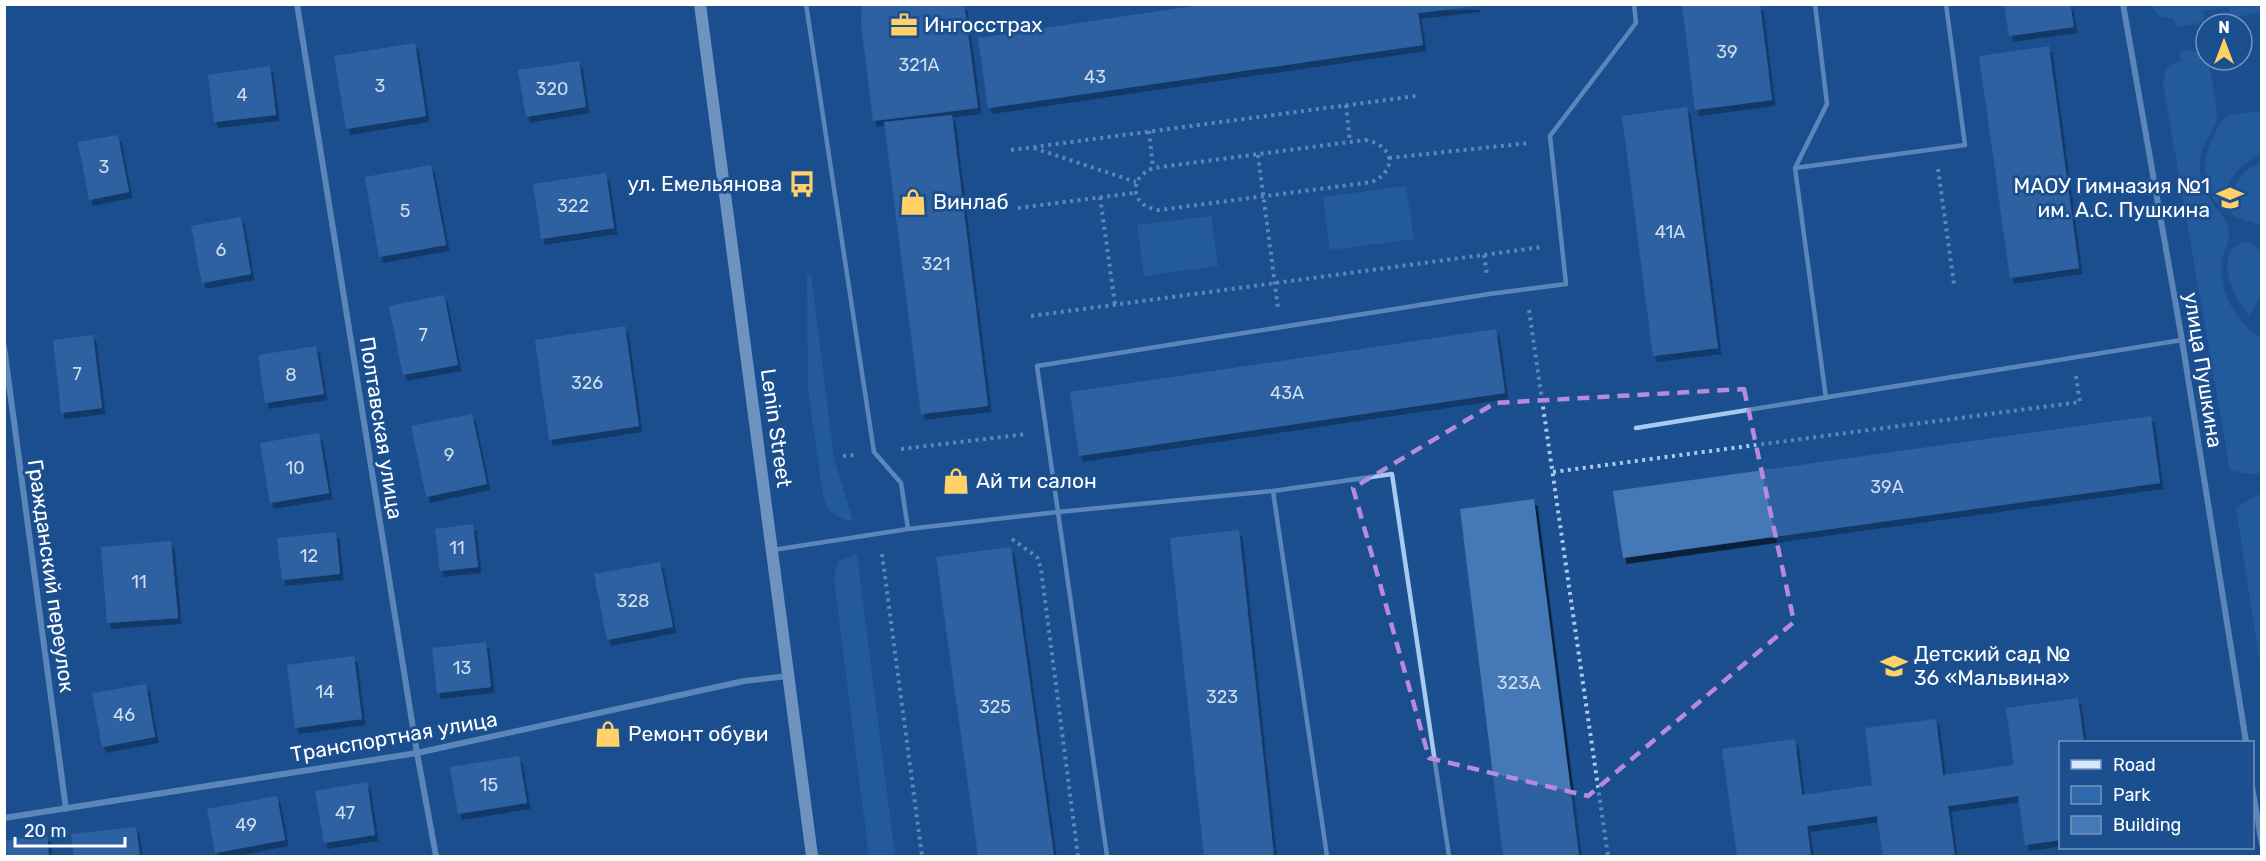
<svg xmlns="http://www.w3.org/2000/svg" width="2266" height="861" viewBox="0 0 2266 861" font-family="Rubik,sans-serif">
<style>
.green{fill:#2e69ad}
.building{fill:#4478b7;filter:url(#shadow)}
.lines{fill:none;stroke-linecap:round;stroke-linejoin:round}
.path{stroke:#a9c9ee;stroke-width:4;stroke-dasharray:3 4.5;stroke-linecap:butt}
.service{stroke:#a9c9ee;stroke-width:4.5}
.minor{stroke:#a9c9ee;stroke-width:6}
.secondary{stroke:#d6e6fa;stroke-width:12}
.marked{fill:none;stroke:#b68bdc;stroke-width:4.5;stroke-dasharray:12 8;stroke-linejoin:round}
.labels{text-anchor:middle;stroke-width:6;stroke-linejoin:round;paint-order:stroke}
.number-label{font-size:18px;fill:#d0dded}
.poi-label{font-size:21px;fill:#fff;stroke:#1b4f8f;text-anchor:start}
.street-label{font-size:21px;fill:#fff;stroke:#1b4f8f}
</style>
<defs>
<filter id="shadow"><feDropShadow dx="3.5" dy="6" stdDeviation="0" flood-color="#0009"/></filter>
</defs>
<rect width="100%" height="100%" fill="#1b4f8f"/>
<g class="green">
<path d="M2150 5H2261V12L2232 18 2228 7 2203 11 2204 22 2176 27 2174 19 2159 16Z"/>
<path d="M2190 50C2196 52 2202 54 2206 59 2211 66 2219 114 2216 122 2210 137 2200 146 2200 164 2198 200 2229 213 2229 234 2230 242 2223 252 2222 260 2219 292 2234 321 2261 338V473L2248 474 2230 470 2163 83 2167 67 2181 60 2180 51Z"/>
<path d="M2261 111V153C2238 167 2225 180 2222 208 2193 183 2205 139 2228 115Z"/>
<path d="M2261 163V225L2233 216C2225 192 2239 171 2261 163Z"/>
<path d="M1406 186 1414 239 1330 250 1323 197Z"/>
<path d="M1211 216 1218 266 1144 276 1137 225Z"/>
<path d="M2245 242 2252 243 2262 254 2261 295 2249 316C2235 299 2210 252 2245 242Z"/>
<path d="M811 273 834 459 853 521C833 518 825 509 822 489L808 388 807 274Z"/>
<path d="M2261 493H2262L2261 670 2236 508Z"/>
<path d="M857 555 895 856H869L834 577 838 561Z"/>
</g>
<g class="building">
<path d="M862 4H964L978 108 873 121 861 23Z"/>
<path d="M1207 4H1477V6L1418 13 1423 45 988 108 978 38Z"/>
<path d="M1682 4H1760L1772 100 1695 110Z"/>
<path d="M2004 4H2070L2074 27 2009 36Z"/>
<path d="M415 43 426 116 346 129 334 56Z"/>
<path d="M2049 46 2079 268 2010 278 1979 56Z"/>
<path d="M579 61 586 107 526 117 518 70Z"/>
<path d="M270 66 276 115 214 122 208 75Z"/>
<path d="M1687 107 1718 348 1653 356 1622 116Z"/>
<path d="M952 115 988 406 921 414 884 122Z"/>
<path d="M118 135 129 192 89 200 78 142Z"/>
<path d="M431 165 446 245 379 257 365 177Z"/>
<path d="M606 173 614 228 541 239 533 184Z"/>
<path d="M241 217 251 274 202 283 191 226Z"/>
<path d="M444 295 458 365 403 375 389 306Z"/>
<path d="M625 326 639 426 549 440 535 340Z"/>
<path d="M1496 329 1505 393 1079 456 1070 392Z"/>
<path d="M93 335 102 408 61 413 53 340Z"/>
<path d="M316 346 324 394 265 403 258 355Z"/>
<path d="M472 414 487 484 426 497 411 426Z"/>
<path d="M2151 416 2160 483 1623 558 1613 491Z"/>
<path d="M319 433 329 493 270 503 260 443Z"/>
<path d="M1534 499 1579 856H1503L1460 509Z"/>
<path d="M473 524 478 567 440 571 435 529Z"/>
<path d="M1239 530 1274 856H1204L1170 538Z"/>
<path d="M336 532 340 574 282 580 277 538Z"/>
<path d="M171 541 178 618 107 623 101 547Z"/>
<path d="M1011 547 1054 856H978L936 557Z"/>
<path d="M660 562 673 627 607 640 594 574Z"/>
<path d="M486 642 491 687 437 693 432 648Z"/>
<path d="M354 656 362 719 295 728 287 665Z"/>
<path d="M146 684 155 737 102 747 92 693Z"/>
<path d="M2078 698 2084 742H2060V840L2025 845 2018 796 1948 806 1955 856H1883L1877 816 1807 826 1811 856H1737L1722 749 1795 739 1802 795 1872 785 1865 728 1936 719 1943 775 2014 765 2006 708Z"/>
<path d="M519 756 527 803 458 814 450 767Z"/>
<path d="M367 782 375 835 324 843 315 791Z"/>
<path d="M277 796 285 840 215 853 207 809Z"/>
<path d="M136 827 140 856H74L71 834Z"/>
<path d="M47 835 49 856H4V841Z"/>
</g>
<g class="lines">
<g class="path">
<path d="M1346 105 1350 142"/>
<path d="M1149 131 1153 168"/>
<path d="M1365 140C1394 145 1398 170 1372 182L1159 210C1131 207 1127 179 1153 168Z"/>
<path d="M1034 148 1136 182"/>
<path d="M1011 150 1416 96"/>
<path d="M1258 155 1278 308"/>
<path d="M1389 158 1529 143"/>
<path d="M1938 169 1954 284"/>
<path d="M1100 197 1115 304"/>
<path d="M1018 208 1134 193"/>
<path d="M1484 255 1487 275"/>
<path d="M1529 310 1608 856"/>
<path d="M1031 316 1542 247"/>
<path d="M901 449 1027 434"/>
<path d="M843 456 855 455"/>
<path d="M1553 472 2080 402 2076 376"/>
<path d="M1012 539 1037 557 1041 569 1078 856"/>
<path d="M882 554 922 856"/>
</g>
<g class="service">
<path d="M806 4 874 452 901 483 908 529"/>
<path d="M1815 4 1827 104 1795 168 1826 398"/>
<path d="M1795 168 1965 145 1946 4"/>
<path d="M1636 428 2182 340"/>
<path d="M1273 491 1327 856"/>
<path d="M773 550 908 529 1058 512 1107 856"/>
<path d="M1449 856 1392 474 1273 491 1058 512 1037 366 1489 294 1566 284 1550 136 1636 23 1634 4"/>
</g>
<g class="minor">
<path d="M297 4 417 753 436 856"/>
<path d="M2123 4 2182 340 2246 742"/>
<path d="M4 347 66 809"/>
<path d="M2252 787 2262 844"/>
<path d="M4 818 417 753 744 681 788 676"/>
</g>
<path class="secondary" d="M700 4 812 856"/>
</g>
<path d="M0 0H2266V861H0ZM1744 389 1794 622 1588 796 1429 758 1353 488 1495 403Z" fill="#1b4f8f" fill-opacity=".55" fill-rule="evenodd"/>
<path class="marked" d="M1744 389 1794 622 1588 796 1429 758 1353 488 1495 403Z"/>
<defs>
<symbol id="office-bare" viewBox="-9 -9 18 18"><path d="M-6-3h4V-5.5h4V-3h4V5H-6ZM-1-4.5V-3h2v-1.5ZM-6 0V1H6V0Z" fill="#ffd166" stroke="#1b4f8f" stroke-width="2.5" paint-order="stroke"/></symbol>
<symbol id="bus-bare" viewBox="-9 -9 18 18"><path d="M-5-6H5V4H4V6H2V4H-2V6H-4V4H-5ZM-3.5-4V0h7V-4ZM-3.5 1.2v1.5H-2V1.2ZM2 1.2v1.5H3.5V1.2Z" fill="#ffd166" stroke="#1b4f8f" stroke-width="2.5" paint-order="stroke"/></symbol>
<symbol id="school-bare" viewBox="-9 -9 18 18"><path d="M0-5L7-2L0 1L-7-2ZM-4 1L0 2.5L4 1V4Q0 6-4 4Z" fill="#ffd166" stroke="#1b4f8f" stroke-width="2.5" paint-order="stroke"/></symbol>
<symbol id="shop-bare" viewBox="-9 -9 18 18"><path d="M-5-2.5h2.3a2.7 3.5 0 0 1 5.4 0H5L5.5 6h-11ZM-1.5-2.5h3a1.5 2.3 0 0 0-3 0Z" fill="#ffd166" stroke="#1b4f8f" stroke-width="2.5" paint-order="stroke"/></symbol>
</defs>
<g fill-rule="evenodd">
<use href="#office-bare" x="885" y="6" width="38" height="38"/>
<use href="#bus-bare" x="783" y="165" width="38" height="38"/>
<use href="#school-bare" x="2211" y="179" width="38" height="38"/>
<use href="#shop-bare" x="894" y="183" width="38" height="38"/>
<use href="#shop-bare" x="937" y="462" width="38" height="38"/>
<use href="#school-bare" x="1875" y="647" width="38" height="38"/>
<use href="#shop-bare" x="589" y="715" width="38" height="38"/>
</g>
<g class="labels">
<g class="number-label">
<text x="1727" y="58">39</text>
<text x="919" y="71">321А</text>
<text x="1095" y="83">43</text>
<text x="380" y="92">3</text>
<text x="552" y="95">320</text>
<text x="242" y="101">4</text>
<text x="104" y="173">3</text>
<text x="573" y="212">322</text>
<text x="405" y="217">5</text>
<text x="1670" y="238">41А</text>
<text x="221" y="256">6</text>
<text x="936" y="270">321</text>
<text x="423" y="341">7</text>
<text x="77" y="380">7</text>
<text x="291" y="381">8</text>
<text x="587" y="389">326</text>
<text x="1287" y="399">43А</text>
<text x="449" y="461">9</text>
<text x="295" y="474">10</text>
<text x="1887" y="493">39А</text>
<text x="457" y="554">11</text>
<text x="309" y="562">12</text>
<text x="139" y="588">11</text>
<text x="633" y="607">328</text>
<text x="462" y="674">13</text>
<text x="1519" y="689">323А</text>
<text x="325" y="698">14</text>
<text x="1222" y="703">323</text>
<text x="995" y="713">325</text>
<text x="124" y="721">46</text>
<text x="489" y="791">15</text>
<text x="345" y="819">47</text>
<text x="246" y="831">49</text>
</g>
<g class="poi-label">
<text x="924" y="32">Ингосстрах</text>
<text x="782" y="191" text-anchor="end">ул. Емельянова</text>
<text x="2210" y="193" text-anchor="end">МАОУ Гимназия №1<tspan x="2210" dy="24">им. А.С. Пушкина</tspan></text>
<text x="933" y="209">Винлаб</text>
<text x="976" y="488">Ай ти салон</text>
<text x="1914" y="661">Детский сад №<tspan x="1914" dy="24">36 «Мальвина»</tspan></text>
<text x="628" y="741">Ремонт обуви</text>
</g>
<g class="street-label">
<text transform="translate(2203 370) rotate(81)" y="7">улица Пушкина</text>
<text transform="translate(381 428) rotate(81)" y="7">Полтавская улица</text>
<text transform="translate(776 428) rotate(82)" y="7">Lenin Street</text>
<text transform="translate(51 576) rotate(82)" y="7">Гражданский переулок</text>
<text transform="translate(394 737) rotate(-10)" y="7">Транспортная улица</text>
</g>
</g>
<rect width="2266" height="861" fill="none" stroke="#ffffff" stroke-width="12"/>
<rect x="2059" y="741" width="195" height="108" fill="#1b4f8f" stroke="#7695bc" stroke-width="1.5"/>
<rect x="2071" y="760" width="30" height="9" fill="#d6e6fa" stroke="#7695bc" stroke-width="1.5"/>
<text x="2113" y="771" font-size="18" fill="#ffffff">Road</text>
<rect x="2071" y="786" width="30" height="18" fill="#2e69ad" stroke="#7695bc" stroke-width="1.5"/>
<text x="2113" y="801" font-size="18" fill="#ffffff">Park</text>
<rect x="2071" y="816" width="30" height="18" fill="#4478b7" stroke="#7695bc" stroke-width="1.5"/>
<text x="2113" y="831" font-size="18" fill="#ffffff">Building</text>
<g transform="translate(2224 42)"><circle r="28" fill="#1b4f8f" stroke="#7695bc" stroke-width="1.5"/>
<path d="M0-4.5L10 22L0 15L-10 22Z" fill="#ffd166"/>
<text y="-9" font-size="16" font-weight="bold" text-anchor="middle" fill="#ffffff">N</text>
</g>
<path d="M15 837v9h110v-9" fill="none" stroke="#ffffff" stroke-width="3"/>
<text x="24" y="837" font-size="18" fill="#ffffff" stroke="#1b4f8f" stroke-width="4.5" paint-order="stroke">20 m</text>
</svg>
